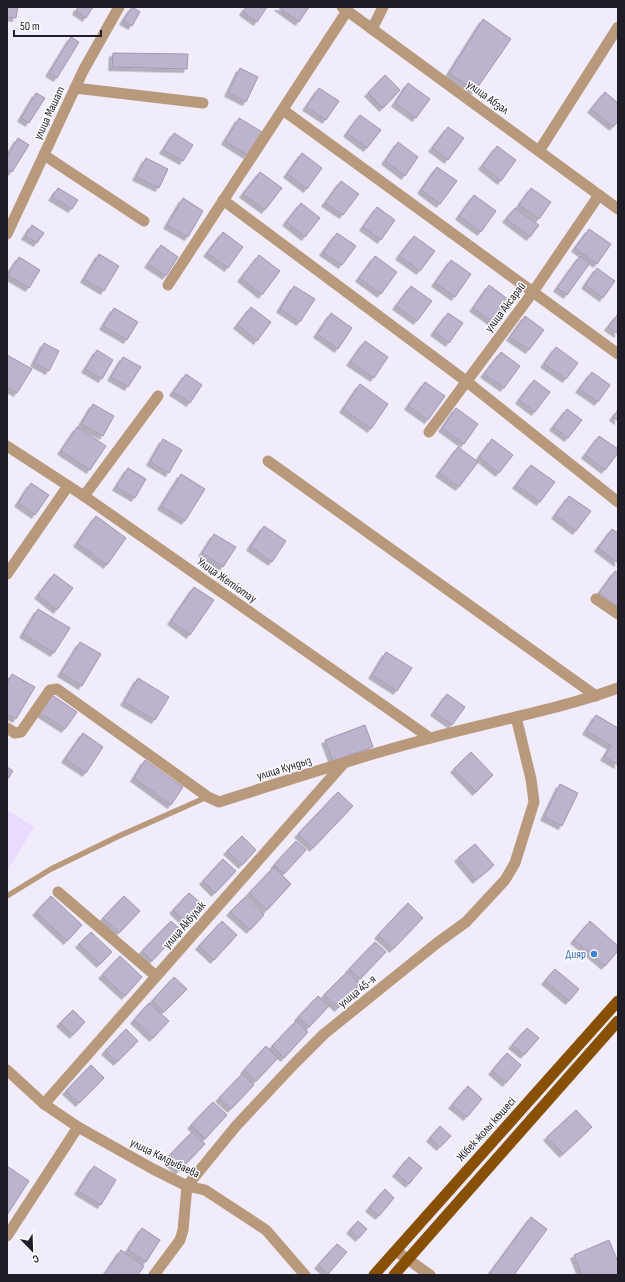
<svg xmlns="http://www.w3.org/2000/svg" width="625" height="1282" viewBox="0 0 625 1282" font-family="'Sofia Sans Condensed',sans-serif">
<style>
.built{fill:#e8dbfe}
.building{fill:#bdb3cd;stroke:#a096b0;filter:url(#shadow)}
.lines{fill:none;stroke-linecap:round;stroke-linejoin:round}
.service{stroke:#b9997b;stroke-width:5.5}
.minor{stroke:#b9997b;stroke-width:11}
.primary{stroke:#885004;stroke-width:11}
.shop-dot{fill:#3f7fe0;stroke:#fcfcfc;stroke-width:1.5}
.labels{text-anchor:middle;stroke-width:3;stroke-linejoin:round;paint-order:stroke}
.street-label{font-size:12px;fill:#211d27;stroke:#fcfcfc}
.shop-label{font-size:12px;fill:#366cbe;stroke:#fcfcfc;text-anchor:end}
</style>
<defs>
<filter id="shadow"><feDropShadow dx="-3.5" dy="3.5" stdDeviation="0" flood-color="#0004"/></filter>
</defs>
<rect width="100%" height="100%" fill="#f1ecfc"/>
<path class="built" d="M7 810 34 827 7 871Z"/>
<g class="building">
<path d="M7 7H18L16 18 7 17Z"/>
<path d="M78 7H93L86 18 76 11Z"/>
<path d="M132 7 140 12 132 26 123 21Z"/>
<path d="M246 7H267L257 22 243 12Z"/>
<path d="M278 7H309L299 22Z"/>
<path d="M483 19 511 39 475 91 449 73Z"/>
<path d="M71 37 79 42 57 78 49 73Z"/>
<path d="M113 53 188 54 187 69 112 67Z"/>
<path d="M240 68 258 77 246 102 228 93Z"/>
<path d="M385 75 400 90 383 108 368 93Z"/>
<path d="M408 83 430 99 416 118 395 103Z"/>
<path d="M319 88 339 101 326 120 306 107Z"/>
<path d="M605 92 618 103V121L613 127 591 109Z"/>
<path d="M36 93 45 98 29 123 21 118Z"/>
<path d="M360 115 381 130 367 148 347 133Z"/>
<path d="M239 118 262 132 247 155 225 141Z"/>
<path d="M448 127 464 138 448 160 432 148Z"/>
<path d="M174 133 193 145 183 161 163 150Z"/>
<path d="M18 138 29 145 12 172 7 169V156Z"/>
<path d="M398 142 418 157 405 176 385 161Z"/>
<path d="M497 146 516 160 501 181 482 166Z"/>
<path d="M302 153 322 168 307 189 287 174Z"/>
<path d="M146 158 168 169 159 188 136 177Z"/>
<path d="M437 167 457 181 440 204 421 190Z"/>
<path d="M260 172 282 188 265 210 243 194Z"/>
<path d="M341 181 359 194 343 215 325 203Z"/>
<path d="M58 188 78 200 72 209 52 197Z"/>
<path d="M531 188 551 202 539 219 519 205Z"/>
<path d="M474 195 496 211 481 232 459 216Z"/>
<path d="M183 198 203 211 188 237 167 225Z"/>
<path d="M301 203 320 218 305 237 286 222Z"/>
<path d="M377 207 395 220 381 240 363 227Z"/>
<path d="M515 208 539 225 530 237 506 219Z"/>
<path d="M32 225 44 233 37 243 25 236Z"/>
<path d="M589 229 611 244 597 264 575 248Z"/>
<path d="M223 232 243 247 228 268 207 253Z"/>
<path d="M337 233 356 246 342 265 323 252Z"/>
<path d="M414 236 435 251 420 271 399 256Z"/>
<path d="M161 245 178 257 166 276 148 264Z"/>
<path d="M99 254 119 266 104 291 84 279Z"/>
<path d="M259 255 280 271 262 295 241 278Z"/>
<path d="M375 256 397 272 381 294 359 278Z"/>
<path d="M580 256 590 263 567 295 557 288Z"/>
<path d="M19 257 40 270 29 288 7 275Z"/>
<path d="M451 260 471 274 455 297 435 283Z"/>
<path d="M597 268 615 281 603 298 585 285Z"/>
<path d="M489 285 513 303 497 325 473 308Z"/>
<path d="M294 286 315 299 300 322 280 309Z"/>
<path d="M411 286 432 301 417 321 396 306Z"/>
<path d="M251 307 271 322 257 341 237 325Z"/>
<path d="M114 308 138 322 127 340 103 326Z"/>
<path d="M331 313 352 328 338 349 317 334Z"/>
<path d="M448 313 463 323 449 343 434 332Z"/>
<path d="M618 314V334L608 327Z"/>
<path d="M525 316 544 330 529 350 510 337Z"/>
<path d="M365 341 388 357 374 378 350 362Z"/>
<path d="M44 343 59 351 49 371 34 363Z"/>
<path d="M556 347 578 363 566 379 544 364Z"/>
<path d="M97 350 113 360 102 379 85 369Z"/>
<path d="M501 352 520 366 504 388 484 374Z"/>
<path d="M7 355 32 369 17 393 7 387Z"/>
<path d="M123 357 141 367 128 387 111 377Z"/>
<path d="M592 372 610 385 598 402 579 389Z"/>
<path d="M186 374 202 385 190 403 173 392Z"/>
<path d="M534 380 550 392 535 412 519 400Z"/>
<path d="M425 382 445 396 428 420 408 406Z"/>
<path d="M360 384 388 404 371 429 343 409Z"/>
<path d="M93 404 114 416 103 436 81 424Z"/>
<path d="M456 408 478 424 464 444 442 428Z"/>
<path d="M567 409 582 420 568 438 553 427Z"/>
<path d="M618 410V421L613 417Z"/>
<path d="M77 427 106 446 90 470 61 451Z"/>
<path d="M599 436 618 449V453L605 470 585 455Z"/>
<path d="M163 439 182 450 169 473 150 462Z"/>
<path d="M492 439 513 455 499 473 479 457Z"/>
<path d="M458 447 478 462 459 487 439 473Z"/>
<path d="M531 465 555 482 540 502 516 485Z"/>
<path d="M128 468 146 479 135 498 116 487Z"/>
<path d="M181 474 205 489 185 521 161 506Z"/>
<path d="M31 483 49 495 35 515 18 503Z"/>
<path d="M569 496 591 511 576 531 555 515Z"/>
<path d="M96 516 126 538 107 565 77 543Z"/>
<path d="M264 526 286 541 272 562 250 547Z"/>
<path d="M612 529 618 533V563L598 548Z"/>
<path d="M214 534 236 547 223 567 202 553Z"/>
<path d="M615 571 618 573V607L599 593Z"/>
<path d="M54 574 73 588 57 610 38 595Z"/>
<path d="M194 587 214 600 190 635 171 621Z"/>
<path d="M38 609 70 628 54 653 23 634Z"/>
<path d="M80 642 101 654 82 686 61 673Z"/>
<path d="M386 652 412 668 397 691 372 675Z"/>
<path d="M12 674 35 687 16 719 7 714V683Z"/>
<path d="M138 678 169 697 155 720 124 702Z"/>
<path d="M447 694 465 707 452 725 434 712Z"/>
<path d="M52 695 77 712 65 729 40 713Z"/>
<path d="M596 715 618 728V765L604 757 611 746 586 731Z"/>
<path d="M365 725 373 747 333 761 325 740Z"/>
<path d="M83 733 103 747 86 773 65 759Z"/>
<path d="M471 752 493 775 476 792 454 769Z"/>
<path d="M145 760 183 787 171 805 134 778Z"/>
<path d="M7 767 13 771 7 780Z"/>
<path d="M560 784 578 793 562 826 544 817Z"/>
<path d="M338 792 353 806 313 848 298 834Z"/>
<path d="M242 836 256 850 242 865 227 851Z"/>
<path d="M296 841 306 850 284 874 274 865Z"/>
<path d="M475 844 494 865 476 880 458 858Z"/>
<path d="M223 859 236 871 215 893 203 881Z"/>
<path d="M274 867 291 884 267 910 249 893Z"/>
<path d="M189 893 203 905 186 923 173 910Z"/>
<path d="M51 896 82 925 67 941 36 912Z"/>
<path d="M124 896 140 911 119 933 103 918Z"/>
<path d="M245 897 264 915 250 930 230 912Z"/>
<path d="M408 903 423 918 393 949 378 935Z"/>
<path d="M171 921 181 930 152 961 142 951Z"/>
<path d="M222 921 237 935 214 960 199 946Z"/>
<path d="M590 921 618 946V951L605 966 574 940Z"/>
<path d="M91 932 112 952 100 964 79 944Z"/>
<path d="M375 942 386 952 360 979 349 969Z"/>
<path d="M120 956 142 977 125 996 102 975Z"/>
<path d="M555 969 579 989 569 1001 545 981Z"/>
<path d="M347 972 360 984 338 1008 324 995Z"/>
<path d="M174 977 187 989 164 1012 152 1001Z"/>
<path d="M318 996 329 1006 309 1027 298 1017Z"/>
<path d="M149 1003 169 1021 153 1038 134 1020Z"/>
<path d="M73 1010 85 1022 73 1035 60 1023Z"/>
<path d="M296 1021 308 1032 284 1058 272 1046Z"/>
<path d="M527 1028 539 1038 524 1055 512 1045Z"/>
<path d="M126 1029 138 1041 117 1062 105 1051Z"/>
<path d="M266 1046 278 1058 256 1081 244 1070Z"/>
<path d="M507 1053 521 1065 506 1083 492 1071Z"/>
<path d="M91 1065 104 1078 79 1103 66 1091Z"/>
<path d="M242 1074 254 1085 231 1109 219 1098Z"/>
<path d="M468 1086 482 1099 467 1117 452 1105Z"/>
<path d="M213 1102 227 1115 205 1139 191 1125Z"/>
<path d="M576 1110 592 1127 563 1154 547 1137Z"/>
<path d="M440 1126 451 1136 440 1147 430 1138Z"/>
<path d="M192 1132 205 1144 179 1171 166 1159Z"/>
<path d="M409 1157 422 1168 409 1184 396 1173Z"/>
<path d="M7 1166 29 1181 7 1215Z"/>
<path d="M94 1166 116 1180 101 1205 78 1191Z"/>
<path d="M385 1189 394 1198 379 1216 369 1208Z"/>
<path d="M531 1217 547 1229 514 1275H493L490 1273Z"/>
<path d="M358 1221 367 1229 359 1238 350 1230Z"/>
<path d="M142 1228 160 1240 146 1262 128 1250Z"/>
<path d="M609 1240 618 1262V1275H582L574 1255Z"/>
<path d="M337 1244 347 1252 328 1274 318 1265Z"/>
<path d="M121 1250 144 1266 138 1275H104Z"/>
</g>
<g class="lines">
<path class="service" d="M7 896 51 869 119 836 207 797"/>
<g class="minor">
<path d="M342 7 618 209"/>
<path d="M372 29 383 7"/>
<path d="M75 88 203 103"/>
<path d="M283 110 618 354"/>
<path d="M539 151 618 27"/>
<path d="M44 155 144 221"/>
<path d="M223 200 466 381 618 502"/>
<path d="M7 234 83 71 119 7"/>
<path d="M168 285 347 11"/>
<path d="M429 432 533 292 599 195"/>
<path d="M7 446 84 496 430 738"/>
<path d="M268 461 596 696"/>
<path d="M84 496 158 396"/>
<path d="M7 574 68 486"/>
<path d="M596 599 618 614"/>
<path d="M7 728 15 733 21 732 50 690 57 689 208 797 219 802C289 780 360 756 431 738 493 721 557 710 618 688"/>
<path d="M58 892 156 976"/>
<path d="M7 1070 44 1104 78 1127 153 1169 187 1186 205 1190 266 1230 305 1275"/>
<path d="M44 1104 343 764"/>
<path d="M7 1236 78 1127"/>
<path d="M396 1251 430 1275"/>
<path d="M154 1275 180 1240 183 1230 187 1186 236 1126 295 1063 324 1034 437 943 466 922 505 880 515 863 534 802 531 779 516 717"/>
</g>
<g class="primary">
<path d="M374 1275 618 1001"/>
<path d="M394 1275 618 1021"/>
</g>
</g>
<circle class="shop-dot" cx="594" cy="954" r="4"/>
<g class="labels">
<g class="street-label">
<text transform="translate(488 97) rotate(36)" y="4">улица Абзал</text>
<text transform="translate(49 113) rotate(-65)" y="4">улица Машат</text>
<text transform="translate(505 307) rotate(-53)" y="4">улица Аксарай</text>
<text transform="translate(227 580) rotate(35)" y="4">Улица Жетіотау</text>
<text transform="translate(284 768) rotate(-17)" y="4">улица Кундыз</text>
<text transform="translate(184 925) rotate(-49)" y="4">улица Акбулак</text>
<text transform="translate(357 991) rotate(-39)" y="4">улица 45-я</text>
<text transform="translate(486 1129) rotate(-48)" y="4">Жібек жолы көшесі</text>
<text transform="translate(165 1158) rotate(26)" y="4">улица Калдыбаева</text>
</g>
<g class="shop-label">
<text x="586" y="958">Дияр</text>
</g>
</g>
<rect width="625" height="1282" fill="none" stroke="#211d27" stroke-width="16"/>
<g transform="translate(32 1250) rotate(157)" stroke="#fcfcfc" stroke-width="3" paint-order="stroke">
<path d="M0-3L7 15L0 10L-7 15Z" fill="#211d27"/>
<text y="-6" font-size="11" font-weight="bold" text-anchor="middle" fill="#211d27">С</text>
</g>
<path d="M14 30v6h87v-6" fill="none" stroke="#211d27" stroke-width="2"/>
<text x="20" y="30" font-size="12" fill="#211d27" stroke="#fcfcfc" stroke-width="3" paint-order="stroke">50 m</text>
</svg>
